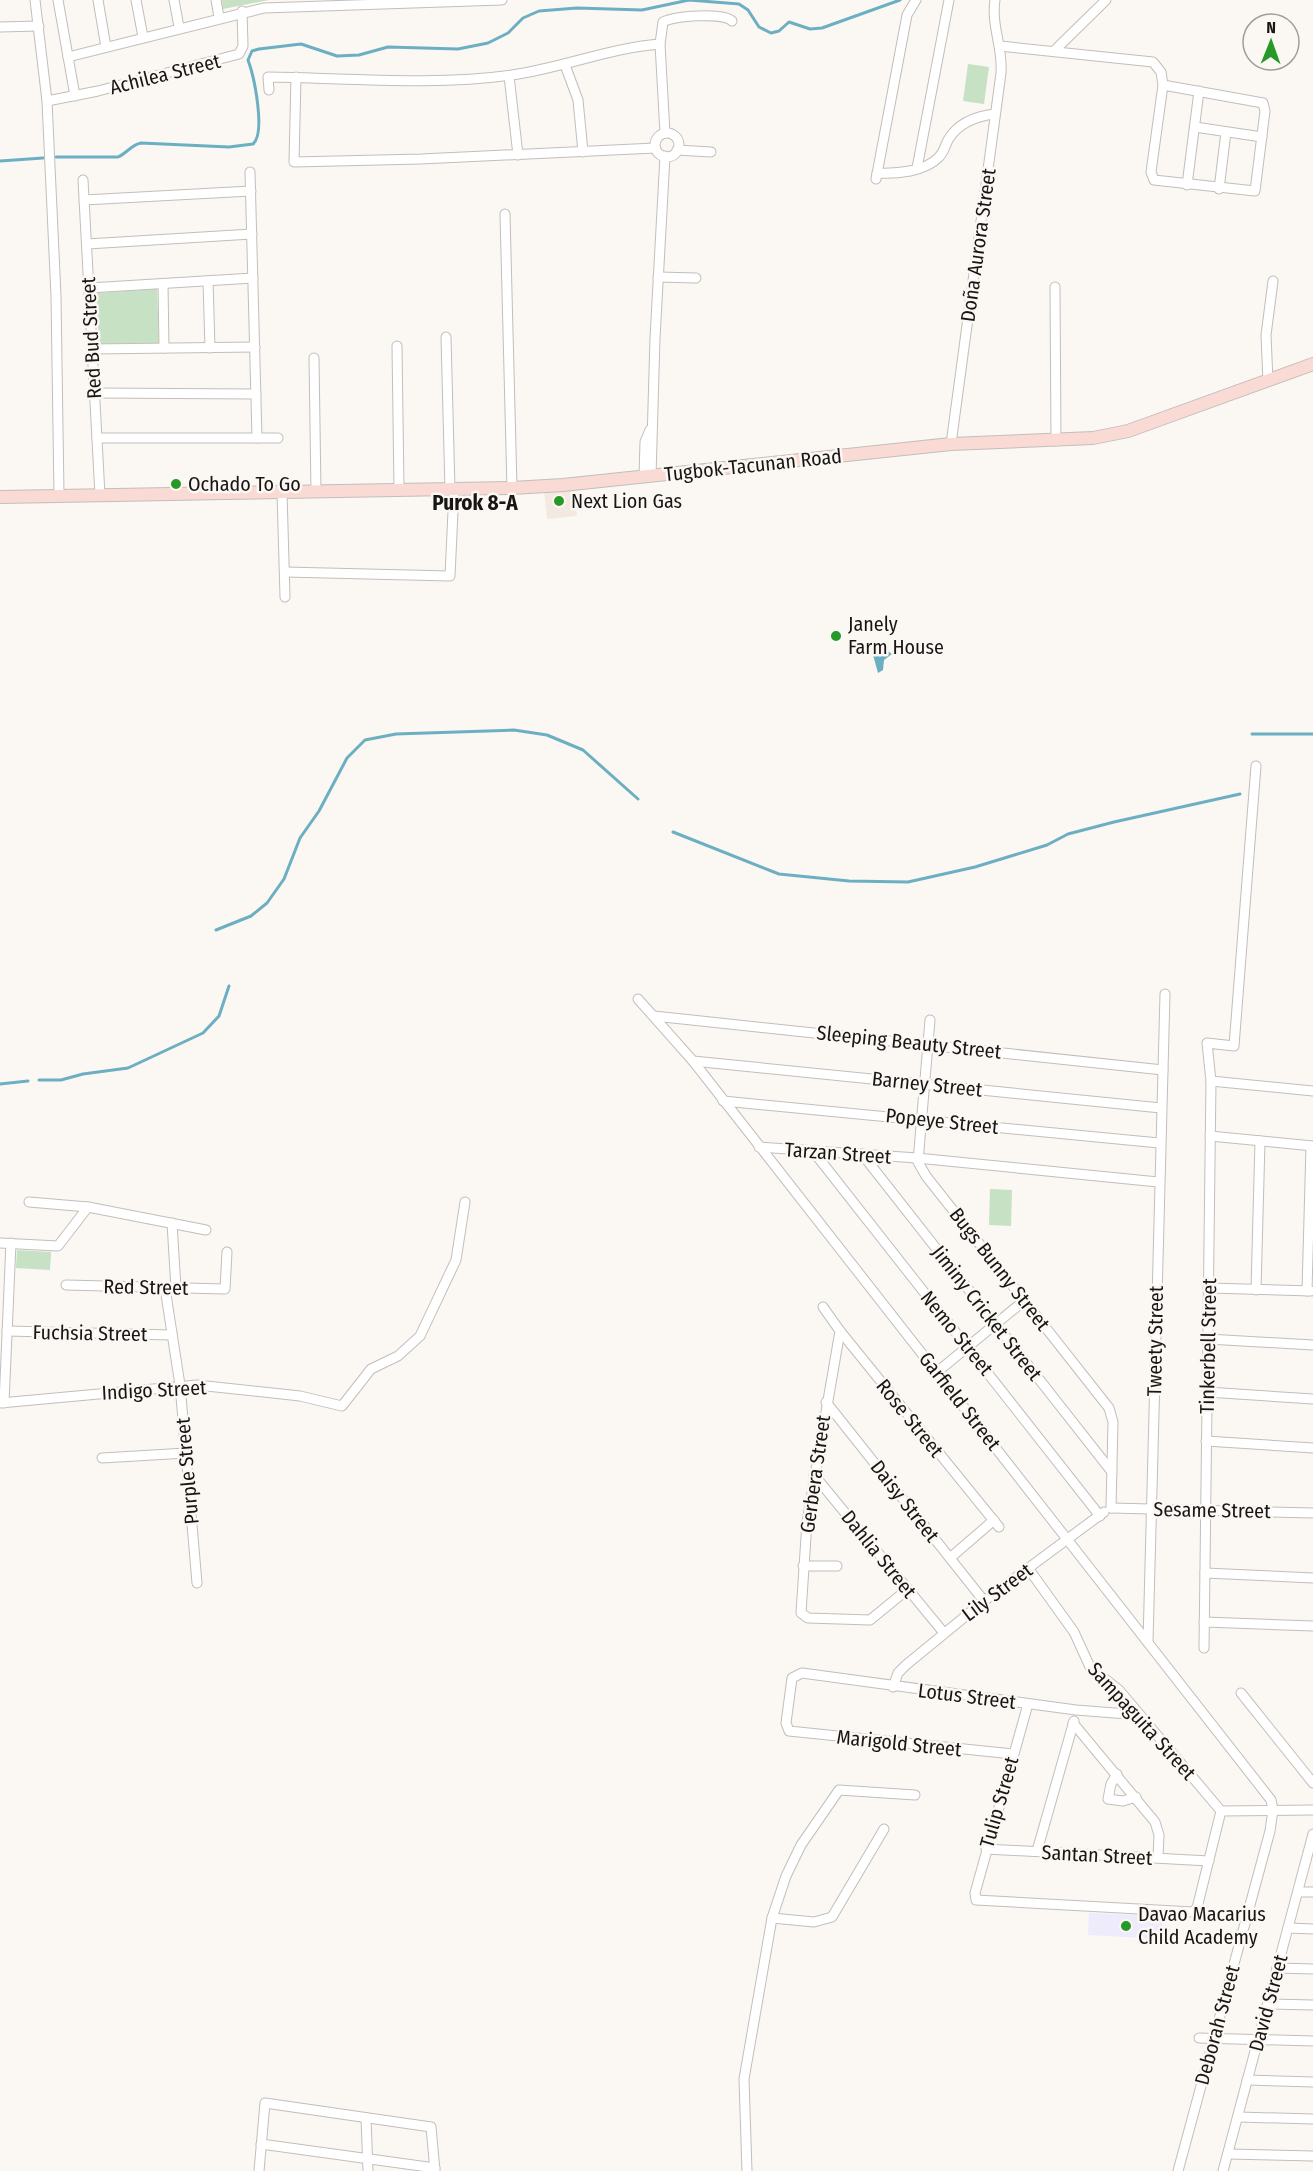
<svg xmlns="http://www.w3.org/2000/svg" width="1313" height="2171" viewBox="0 0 1313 2171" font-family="'Fira Sans Condensed',sans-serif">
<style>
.built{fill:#f4e9e0}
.education{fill:#eeebfd}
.green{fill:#c7e1c5}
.water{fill:#6dafc2}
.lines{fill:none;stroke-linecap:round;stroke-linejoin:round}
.stream{stroke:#6dafc2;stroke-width:3}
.street-casing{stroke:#c3beba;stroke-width:11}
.secondary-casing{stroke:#c3beba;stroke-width:14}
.street{stroke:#fff;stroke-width:9}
.secondary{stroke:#fadad4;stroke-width:12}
.poi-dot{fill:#279928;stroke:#fbf7f3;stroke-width:2}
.labels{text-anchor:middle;stroke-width:5;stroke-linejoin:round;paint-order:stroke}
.street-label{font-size:20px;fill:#181615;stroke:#fbf7f3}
.poi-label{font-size:20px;fill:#181615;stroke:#fbf7f3;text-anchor:start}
.neighbourhood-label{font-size:21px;font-weight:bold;fill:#181615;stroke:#fbf7f3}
</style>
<rect width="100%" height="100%" fill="#fbf7f3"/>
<path class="built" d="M574 488 577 516 547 519 544 490Z"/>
<path class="education" d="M1089 1913 1163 1916 1162 1939 1088 1935Z"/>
<g class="green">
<path d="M222 0H269L223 9Z"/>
<path d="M968 64 989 67 984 104 963 101Z"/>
<path d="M157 289 159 343 99 344 96 293Z"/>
<path d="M990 1189 1012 1190 1011 1226 989 1225Z"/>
<path d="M17 1250 51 1252 50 1270 16 1268Z"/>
</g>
<path class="water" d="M885 649 892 654 884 660 883 670 878 673 873 655Z"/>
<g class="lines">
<g class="stream">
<path d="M56 157H118C127 153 131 145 141 143L229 147 253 144C266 133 254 76 248 60L252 51 259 49 301 44 337 56 359 55 388 47 458 49 488 43 508 33 523 18 539 11 577 8 642 10 689 0 739 4 748 10 759 27 771 33 779 31 789 22 810 29 822 28 900 0"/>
<path d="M0 161 43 158"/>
<path d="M1252 734H1313"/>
<path d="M673 832 779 874 849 881 908 882 975 867 1047 845 1068 834 1114 822 1240 794"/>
<path d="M216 930 251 916 267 903 284 879 300 838 319 811 347 758 365 740 396 734 514 730 547 735 583 750 638 799"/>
<path d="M39 1080H61L83 1074 128 1068 203 1033 219 1016 229 986"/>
<path d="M0 1084 28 1081"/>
</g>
<defs>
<g id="street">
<path d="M35 0 47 101 56 296 59 495"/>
<path d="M58 0 75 96"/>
<path d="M98 0 106 47"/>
<path d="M136 0 143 37"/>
<path d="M174 0 179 27"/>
<path d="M216 0 219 17"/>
<path d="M0 27 39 26"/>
<path d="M1000 46 1153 62 1161 72 1163 85 1151 172 1154 180 1255 191 1265 111 1263 103 1163 85"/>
<path d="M1054 51 1106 0"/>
<path d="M68 57 264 8 502 0"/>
<path d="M565 65 578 100 583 152"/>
<path d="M509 76 518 155"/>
<path d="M296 77 294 162 421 159 655 148"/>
<path d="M269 90 268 77C346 78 435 86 512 75 562 68 609 48 660 44"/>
<path d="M47 101 98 91 239 54 243 46 242 11"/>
<path d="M1195 127 1262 137"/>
<path d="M665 133 660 44 663 22C674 16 723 12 732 21"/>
<circle cx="667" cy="145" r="12"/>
<path d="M677 150 711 152"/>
<path d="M917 168 949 0"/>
<path d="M250 172 257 438"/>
<path d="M877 173C896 174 925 172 939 157 944 152 945 146 948 140 958 123 976 116 995 114"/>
<path d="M876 179 907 15 916 0"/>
<path d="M83 180 100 495"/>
<path d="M1187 185 1199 91"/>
<path d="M1219 189 1226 132"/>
<path d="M84 200 251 191"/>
<path d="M505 214 512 488"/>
<path d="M87 244 252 234"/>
<path d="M658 277 696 278"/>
<path d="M208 281 210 348"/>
<path d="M163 284 164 348"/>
<path d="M1055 287 1056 441"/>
<path d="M89 288 253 278"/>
<path d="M446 337 450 490"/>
<path d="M397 346 399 490"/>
<path d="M92 349 255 347"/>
<path d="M314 358 316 492"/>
<path d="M1268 381 1266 335 1273 281"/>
<path d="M94 393 256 394"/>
<path d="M97 438H278"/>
<path d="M951 444 1001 73C1003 47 991 26 995 0"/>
<path d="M651 476 655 338 665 156"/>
<path d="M644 477 645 442 650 430"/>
<path d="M282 492 285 597"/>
<path d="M285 572 450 576 454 490"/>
<path d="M638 999 693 1061 1271 1800 1273 1810 1270 1831 1178 2171"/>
<path d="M654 1016 1163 1070"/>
<path d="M930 1020 918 1162 926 1176 1109 1408 1113 1422 1111 1508"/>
<path d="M693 1061 1161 1108"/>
<path d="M1211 1081 1313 1091"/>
<path d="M723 1101 1159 1143"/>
<path d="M1210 1136 1313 1146"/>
<path d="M759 1147 917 1158 1158 1182"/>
<path d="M813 1151 1100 1516"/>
<path d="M862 1154 1112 1472"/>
<path d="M29 1202 88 1207 206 1230"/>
<path d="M172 1223 176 1288"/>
<path d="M0 1243 58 1246 88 1207"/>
<path d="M66 1285 225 1289 227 1252"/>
<path d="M165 1288 180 1385 197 1583"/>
<path d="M1208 1288 1311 1291"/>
<path d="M1256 1290 1260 1141"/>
<path d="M1307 1291 1311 1146"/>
<path d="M823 1307 840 1331 999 1527"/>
<path d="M7 1331 172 1335"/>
<path d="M840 1331 807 1522 801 1613 808 1618 870 1620 908 1589"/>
<path d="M1208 1339 1313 1345"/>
<path d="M937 1372 1025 1300"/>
<path d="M1207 1392 1313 1399"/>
<path d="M826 1402 984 1601"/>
<path d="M0 1403 197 1385 300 1396 342 1406 371 1369 398 1356 420 1336 456 1260 465 1202"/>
<path d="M4 1403 11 1243"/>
<path d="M1206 1441 1313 1448"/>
<path d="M102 1458 186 1453"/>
<path d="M814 1475 944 1633"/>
<path d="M1111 1508 1313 1513"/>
<path d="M950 1558 994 1520"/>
<path d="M803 1566H837"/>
<path d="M1028 1568 1074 1632 1090 1667 1119 1690 1221 1811"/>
<path d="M1205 1573 1313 1578"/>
<path d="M1204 1622 1313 1626"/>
<path d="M1148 1642 1165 994"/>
<path d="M1204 1648 1211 1081 1207 1043 1234 1046 1256 766"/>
<path d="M893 1687 898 1673 906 1665 984 1601 1104 1512"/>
<path d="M1241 1693 1313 1783"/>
<path d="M1028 1704 975 1893 976 1900 1193 1912 1197 1908 1221 1811"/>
<path d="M1073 1723 1155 1822 1159 1835 1158 1858"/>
<path d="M1013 1754 789 1731 786 1723 792 1678 802 1673 1076 1710 1140 1715"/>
<path d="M1117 1774 1111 1784 1108 1799 1123 1801 1136 1797"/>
<path d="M1221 1811 1313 1810"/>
<path d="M986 1849 1209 1861"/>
<path d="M1037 1851 1074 1721"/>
<path d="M1298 1892H1313"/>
<path d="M772 1918 814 1922 832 1917 884 1829"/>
<path d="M1288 1928 1313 1929"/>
<path d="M1277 1968 1313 1969"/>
<path d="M1268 2004 1313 2005"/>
<path d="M1199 2038 1313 2041"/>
<path d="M1247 2080 1313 2082"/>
<path d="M1238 2117 1313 2119"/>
<path d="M366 2118 368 2171"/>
<path d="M261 2144 435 2168"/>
<path d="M1228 2154 1313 2156"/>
<path d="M259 2171 265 2103 431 2127 435 2171"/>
<path d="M747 2171 744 2079 772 1918 786 1876 801 1845 839 1790 915 1795"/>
<path d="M1223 2171 1313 1834"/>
</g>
<path id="secondary" d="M0 497 512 488 563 485 951 444 1093 438 1128 431 1313 364"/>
</defs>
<use href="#street" class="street-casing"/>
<use href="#secondary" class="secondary-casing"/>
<use href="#street" class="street"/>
<use href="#secondary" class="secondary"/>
</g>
<g class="poi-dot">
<circle cx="176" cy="484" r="6"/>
<circle cx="559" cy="501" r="6"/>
<circle cx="836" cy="636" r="6"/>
<circle cx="1126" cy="1926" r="6"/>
</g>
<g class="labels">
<g class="street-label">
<text transform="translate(165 74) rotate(-14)" y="7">Achilea Street</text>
<text transform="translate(978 245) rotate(-82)" y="7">Doña Aurora Street</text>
<text transform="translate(91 338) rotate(-93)" y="7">Red Bud Street</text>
<text transform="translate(753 465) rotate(-6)" y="7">Tugbok-Tacunan Road</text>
<text transform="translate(909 1042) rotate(6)" y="7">Sleeping Beauty Street</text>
<text transform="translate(927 1084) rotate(6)" y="7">Barney Street</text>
<text transform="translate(942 1121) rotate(6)" y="7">Popeye Street</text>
<text transform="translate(838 1153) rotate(4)" y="7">Tarzan Street</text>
<text transform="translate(1000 1269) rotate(52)" y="7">Bugs Bunny Street</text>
<text transform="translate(146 1287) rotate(1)" y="7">Red Street</text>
<text transform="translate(987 1313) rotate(52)" y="7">Jiminy Cricket Street</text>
<text transform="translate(90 1333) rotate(1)" y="7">Fuchsia Street</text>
<text transform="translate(957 1333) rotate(51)" y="7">Nemo Street</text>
<text transform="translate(1155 1341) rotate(-89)" y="7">Tweety Street</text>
<text transform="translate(1208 1346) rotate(-89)" y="7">Tinkerbell Street</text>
<text transform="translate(154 1390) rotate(-3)" y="7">Indigo Street</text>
<text transform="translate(960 1401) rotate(52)" y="7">Garfield Street</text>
<text transform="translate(910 1418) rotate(51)" y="7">Rose Street</text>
<text transform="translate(187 1471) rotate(-95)" y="7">Purple Street</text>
<text transform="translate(815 1474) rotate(-82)" y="7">Gerbera Street</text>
<text transform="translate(905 1501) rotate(52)" y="7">Daisy Street</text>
<text transform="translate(1212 1510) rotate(1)" y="7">Sesame Street</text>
<text transform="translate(879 1554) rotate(51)" y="7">Dahlia Street</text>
<text transform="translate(997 1592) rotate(-37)" y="7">Lily Street</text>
<text transform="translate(967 1696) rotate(7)" y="7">Lotus Street</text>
<text transform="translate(1142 1721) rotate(48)" y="7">Sampaguita Street</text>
<text transform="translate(899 1743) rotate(6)" y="7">Marigold Street</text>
<text transform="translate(999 1802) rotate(-74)" y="7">Tulip Street</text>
<text transform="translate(1097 1855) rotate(3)" y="7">Santan Street</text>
<text transform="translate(1268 2003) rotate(-75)" y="7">David Street</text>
<text transform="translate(1217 2025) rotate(-75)" y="7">Deborah Street</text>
</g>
<g class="poi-label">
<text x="188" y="491">Ochado To Go</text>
<text x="571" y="508">Next Lion Gas</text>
<text x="848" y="631">Janely<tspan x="848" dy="23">Farm House</tspan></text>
<text x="1138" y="1921">Davao Macarius<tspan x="1138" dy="23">Child Academy</tspan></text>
</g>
<g class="neighbourhood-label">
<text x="475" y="510">Purok 8-A</text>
</g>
</g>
<g transform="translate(1271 42) rotate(1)"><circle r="28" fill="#fbf7f3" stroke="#a09d9a" stroke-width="1.5"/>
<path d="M0-4.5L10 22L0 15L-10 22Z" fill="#279928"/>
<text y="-9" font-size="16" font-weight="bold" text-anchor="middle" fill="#181615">N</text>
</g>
</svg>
